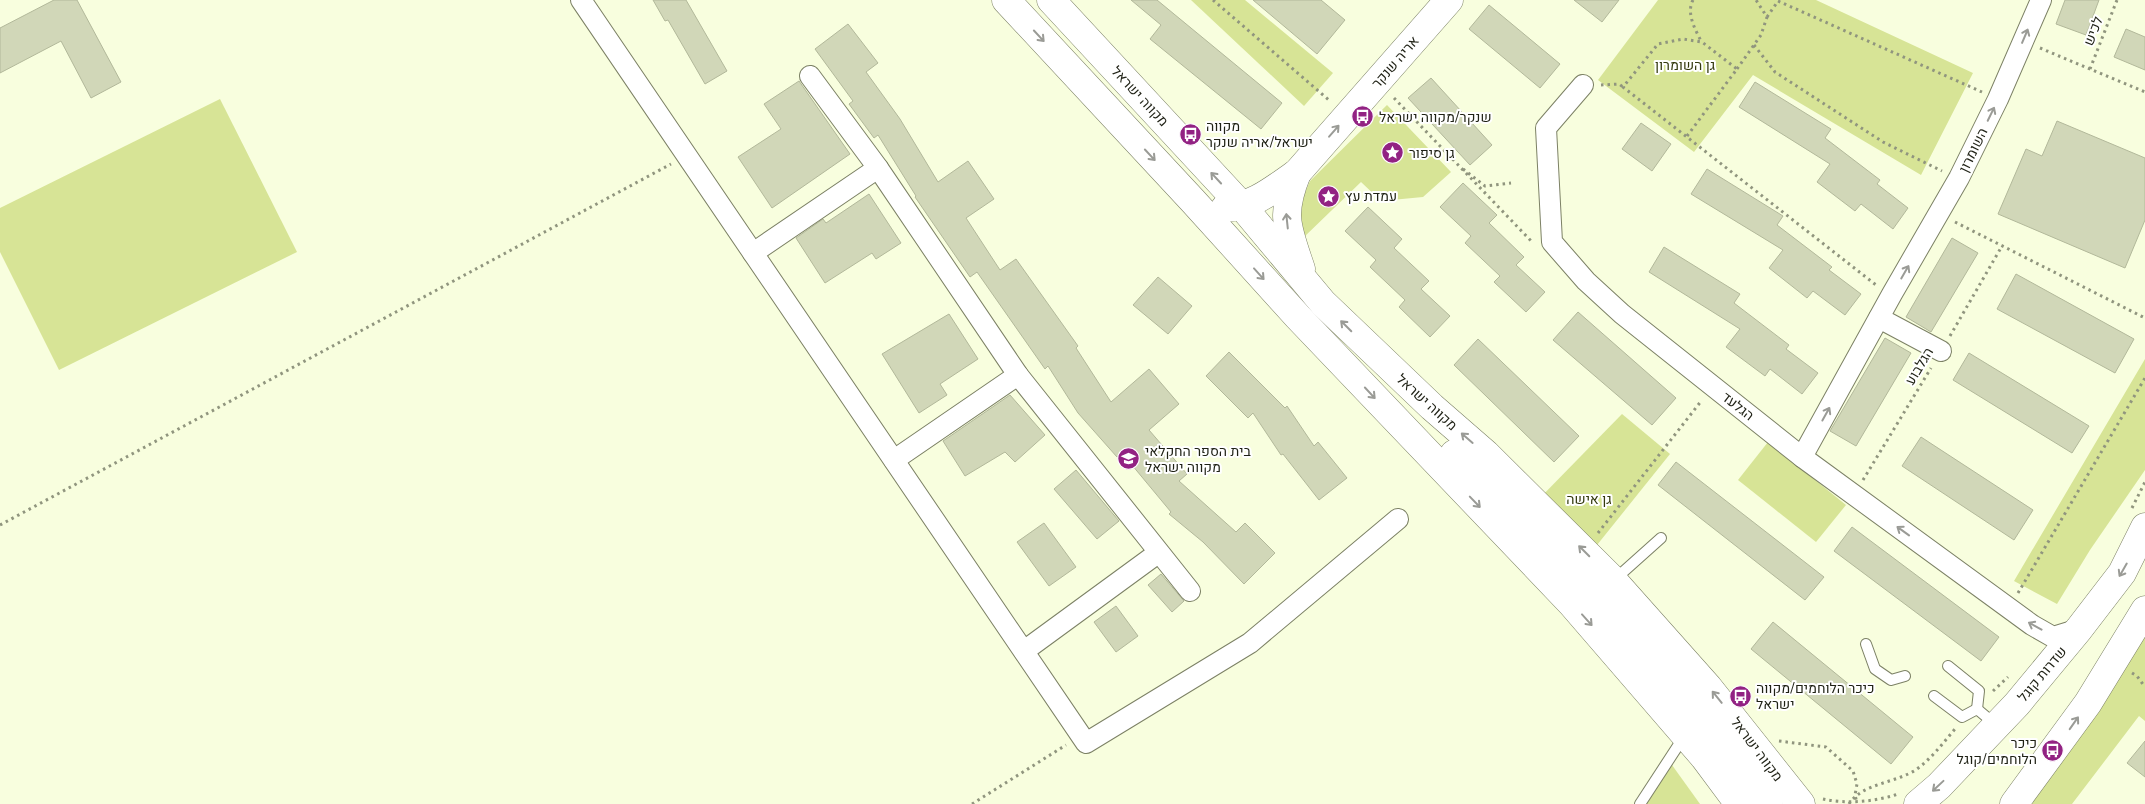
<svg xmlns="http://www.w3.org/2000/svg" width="2145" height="804" viewBox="0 0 2145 804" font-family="'Public Sans',Heebo,sans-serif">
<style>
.green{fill:#d7e496}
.building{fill:#d1d7b8;stroke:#b2b89a}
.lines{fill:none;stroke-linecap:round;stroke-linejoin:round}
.lane-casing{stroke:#7c8165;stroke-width:12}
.street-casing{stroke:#7c8165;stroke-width:22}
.secondary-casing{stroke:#7c8165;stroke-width:29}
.path{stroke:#90957e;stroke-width:3;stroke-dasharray:2.5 4;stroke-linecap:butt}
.lane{stroke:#fff;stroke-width:10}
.street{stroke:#fff;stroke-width:20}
.secondary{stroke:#fff;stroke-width:28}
.oneway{stroke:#9a9b96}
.labels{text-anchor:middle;stroke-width:4;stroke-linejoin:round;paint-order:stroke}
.street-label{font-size:14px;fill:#1f2115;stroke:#fff}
.park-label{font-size:14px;fill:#33390d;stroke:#fff}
.poi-label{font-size:14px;fill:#1f2115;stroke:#fff;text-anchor:start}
</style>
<rect width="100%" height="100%" fill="#f8fede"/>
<g class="green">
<path d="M1191 0H1245L1333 73 1304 106Z"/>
<path d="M1658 0H1816L1973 73 1921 175 1753 75 1694 152 1598 80Z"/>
<path d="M220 99 297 252 59 370 0 252V208Z"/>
<path d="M1387 105 1451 172 1423 197 1381 201 1361 182 1303 238 1300 204 1310 181Z"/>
<path d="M2145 359V470L2090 550 2057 604 2014 581Z"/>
<path d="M1622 414 1670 454 1589 555 1536 502Z"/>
<path d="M1768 442 1846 505 1816 542 1738 480Z"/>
<path d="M2145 626V721L2139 716 2072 804H2030Z"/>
<path d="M1672 765 1700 804H1646Z"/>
</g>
<g class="building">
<path d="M54 0H77L121 82 91 98 61 41 0 73V28Z"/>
<path d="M653 0H686L727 71 705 84 668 20 665 21Z"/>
<path d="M1131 0H1157L1282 103 1261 129 1150 39 1161 25Z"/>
<path d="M1253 0H1321L1345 20 1317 54Z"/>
<path d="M1574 0H1619L1602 22Z"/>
<path d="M2065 0H2099L2086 35 2056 24Z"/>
<path d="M1489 5 1560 64 1540 88 1469 29Z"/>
<path d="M848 24 878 63 866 72 900 119 938 182 968 161 994 199 966 218 1000 270 1016 259 1078 346 1076 348 1111 402 1149 369 1179 404 1149 430 1187 474 1179 481 1236 532 1245 523 1275 553 1244 584 1203 542 1169 514 1171 512 1122 453 1117 457 1078 413 1048 366 1045 369 977 272 970 277 915 197 916 196 878 135 874 138 849 104 853 101 815 49Z"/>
<path d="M2126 29 2145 37V70L2114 57Z"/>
<path d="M1431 78 1492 145 1470 165 1408 98Z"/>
<path d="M799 81 850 154 772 208 738 157 781 129 764 104Z"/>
<path d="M1755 82 1831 129 1825 138 1880 180 1877 184 1908 208 1893 229 1861 204 1855 211 1817 182 1830 164 1739 107Z"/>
<path d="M2057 121 2145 158V220L2125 268 1998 214 2026 149 2042 156Z"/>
<path d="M1641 123 1671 144 1652 171 1622 149Z"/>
<path d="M1707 169 1783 216 1777 225 1832 267 1829 270 1861 294 1845 315 1813 291 1807 298 1769 268 1783 250 1691 194Z"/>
<path d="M1463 183 1497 215 1489 223 1524 257 1516 265 1545 292 1526 312 1494 282 1500 276 1465 243 1471 236 1440 207Z"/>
<path d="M869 194 901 243 876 259 872 253 825 283 796 238 823 219 826 223Z"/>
<path d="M1368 207 1402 239 1394 248 1429 281 1421 289 1450 316 1430 337 1399 307 1405 300 1370 267 1376 260 1345 231Z"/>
<path d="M1952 238 1978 253 1931 332 1906 317Z"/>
<path d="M1664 247 1740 294 1734 303 1789 345 1786 349 1818 373 1802 394 1770 369 1765 376 1726 347 1740 329 1649 272Z"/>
<path d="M2016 274 2134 339 2115 373 1997 309Z"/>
<path d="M1158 277 1192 306 1168 334 1133 305Z"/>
<path d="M1578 312 1676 398 1652 425 1553 340Z"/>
<path d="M949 314 978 359 940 384 947 395 919 413 882 354Z"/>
<path d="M1885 338 1911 353 1856 446 1830 431Z"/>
<path d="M1478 339 1579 436 1554 462 1454 365Z"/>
<path d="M1229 352 1285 408 1287 406 1314 446 1318 442 1347 478 1319 500 1283 454 1281 455 1253 413 1248 418 1206 376Z"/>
<path d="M1969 353 2089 426 2072 453 1953 380Z"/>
<path d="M1010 395 1045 435 1015 462 1005 452 965 476 943 441Z"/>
<path d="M1921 437 2033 510 2014 540 1902 466Z"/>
<path d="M1676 462 1824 577 1805 600 1658 485Z"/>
<path d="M1076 470 1119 521 1097 539 1054 489Z"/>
<path d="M1044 523 1076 567 1049 586 1017 542Z"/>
<path d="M1852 527 1999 637 1981 661 1834 551Z"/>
<path d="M1161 574 1184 601 1172 612 1148 585Z"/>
<path d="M1116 606 1138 636 1116 652 1094 622Z"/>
<path d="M1773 622 1913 737 1891 764 1751 649Z"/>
<path d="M2145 741V777L2127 763Z"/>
</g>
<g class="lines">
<defs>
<g id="lane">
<path d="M1612 578 1623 572 1661 538"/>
<path d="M1866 644 1875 669 1891 680 1905 676"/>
<path d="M1948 666 1979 691 1977 709"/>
<path d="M1934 696 1962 717 1977 709 1996 725"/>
<path d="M1640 804 1685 735"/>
</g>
<g id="street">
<path d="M581 0 1086 743 1250 643 1398 519"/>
<path d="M810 76 878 168 1018 375 1190 591"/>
<path d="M1583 85 1546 128 1552 242 1586 281 1622 314 1802 457 2032 625 2053 637 2079 629"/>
<path d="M753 253 878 168"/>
<path d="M1879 318 1941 351"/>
<path d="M1802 457 1892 294 1959 178 1998 99 2041 0"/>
<path d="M894 460 1018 375"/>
<path d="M1024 651 1158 553"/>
</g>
<g id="secondary">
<path d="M1006 0 1193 201 1298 317 1572 604 1704 757 1739 804"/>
<path d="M1051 0 1242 206 1323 303 1432 407 1486 454 1611 578 1708 687 1801 804"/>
<path d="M1297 173C1280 215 1287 227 1301 269"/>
<path d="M1225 208C1253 207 1275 188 1297 173L1449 0"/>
<path d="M1454 454C1485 484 1517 513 1546 545 1625 627 1700 713 1769 804"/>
<path d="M1918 804 1939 786 2017 704 2079 629 2122 573 2145 527"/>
<path d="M2014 804 2088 703 2145 610"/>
</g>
</defs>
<use href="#lane" class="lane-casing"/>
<use href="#street" class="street-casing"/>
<use href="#secondary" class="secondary-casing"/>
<g class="path">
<path d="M1213 0 1330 101"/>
<path d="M1693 0C1686 13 1695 29 1701 41"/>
<path d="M1778 1 1982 92"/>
<path d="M1767 17 1778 1"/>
<path d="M1754 45 1775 72 1883 142 1942 171"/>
<path d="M2040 48 2145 92"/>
<path d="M1737 69 1761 35 1767 17 1756 0"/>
<path d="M2090 69 2117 0"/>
<path d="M1601 85 1619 84 1623 87"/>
<path d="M1394 98 1533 243"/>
<path d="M1687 136 1737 69 1702 42 1683 39 1658 44 1623 87 1876 285"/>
<path d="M1463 169 1485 186 1511 183"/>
<path d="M1955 222 2145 318"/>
<path d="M1950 336 2002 246"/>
<path d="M1863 480 1931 368"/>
<path d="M2132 508 2145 482"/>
<path d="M0 525 671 164"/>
<path d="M1598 533 1702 400"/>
<path d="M2018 593 2145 378"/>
<path d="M2132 673 2137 676 2145 687"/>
<path d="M1993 691 2008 677"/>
<path d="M1779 741 1826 747 1853 771 1857 784 1855 795 1857 803"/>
<path d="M1823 799C1846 804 1875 802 1898 794"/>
<path d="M972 804 1066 745"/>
<path d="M1849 804C1862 783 1897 783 1917 769 1932 758 1943 743 1955 729"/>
</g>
<use href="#lane" class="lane"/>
<use href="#street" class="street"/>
<use href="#secondary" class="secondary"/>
</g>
<defs><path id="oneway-shaft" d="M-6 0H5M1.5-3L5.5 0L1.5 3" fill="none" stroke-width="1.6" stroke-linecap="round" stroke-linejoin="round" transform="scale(1.25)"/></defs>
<g class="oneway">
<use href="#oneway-shaft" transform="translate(1039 36) rotate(47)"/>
<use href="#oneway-shaft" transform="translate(2025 36) rotate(-67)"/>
<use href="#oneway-shaft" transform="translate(1991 114) rotate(-64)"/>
<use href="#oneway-shaft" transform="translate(1334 131) rotate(-49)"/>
<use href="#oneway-shaft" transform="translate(1150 155) rotate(47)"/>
<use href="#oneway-shaft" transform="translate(1216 178) rotate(-133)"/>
<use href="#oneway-shaft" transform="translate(1287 221) rotate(-96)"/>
<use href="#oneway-shaft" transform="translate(1905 272) rotate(-60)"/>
<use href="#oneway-shaft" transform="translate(1259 274) rotate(48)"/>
<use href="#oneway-shaft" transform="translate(1346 326) rotate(-135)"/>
<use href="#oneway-shaft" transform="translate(1370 393) rotate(47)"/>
<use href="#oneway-shaft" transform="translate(1826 414) rotate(-61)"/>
<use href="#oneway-shaft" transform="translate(1467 438) rotate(-139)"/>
<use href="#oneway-shaft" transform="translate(1475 502) rotate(46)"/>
<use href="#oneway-shaft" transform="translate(1903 531) rotate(-144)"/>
<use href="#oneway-shaft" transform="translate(1584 551) rotate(-135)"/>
<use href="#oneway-shaft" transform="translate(2123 570) rotate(120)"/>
<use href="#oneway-shaft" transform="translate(1587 620) rotate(48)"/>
<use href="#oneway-shaft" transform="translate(2035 626) rotate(-151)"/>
<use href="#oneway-shaft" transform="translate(1717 697) rotate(-129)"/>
<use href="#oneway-shaft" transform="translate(2074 723) rotate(-55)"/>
<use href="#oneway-shaft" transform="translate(1938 786) rotate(137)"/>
</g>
<defs>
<symbol id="bus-disc" viewBox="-11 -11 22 22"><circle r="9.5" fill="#922283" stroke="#fff"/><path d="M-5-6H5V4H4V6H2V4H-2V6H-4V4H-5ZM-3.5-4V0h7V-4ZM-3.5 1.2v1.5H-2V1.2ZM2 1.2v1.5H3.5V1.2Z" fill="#fff"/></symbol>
<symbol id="sight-disc" viewBox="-11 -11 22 22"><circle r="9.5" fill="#922283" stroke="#fff"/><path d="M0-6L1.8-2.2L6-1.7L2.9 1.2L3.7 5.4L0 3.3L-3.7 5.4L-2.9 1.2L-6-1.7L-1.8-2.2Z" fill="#fff"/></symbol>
<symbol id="school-disc" viewBox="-11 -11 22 22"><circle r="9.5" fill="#922283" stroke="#fff"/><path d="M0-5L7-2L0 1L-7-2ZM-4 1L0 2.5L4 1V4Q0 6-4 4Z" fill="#fff"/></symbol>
</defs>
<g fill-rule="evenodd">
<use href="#bus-disc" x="1350" y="104" width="25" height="25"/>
<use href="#bus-disc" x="1178" y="122" width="25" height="25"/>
<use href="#sight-disc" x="1380" y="140" width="25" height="25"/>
<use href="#sight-disc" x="1316" y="184" width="25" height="25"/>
<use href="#school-disc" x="1116" y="446" width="25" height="25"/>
<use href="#bus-disc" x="1728" y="684" width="25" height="25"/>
<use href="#bus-disc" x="2040" y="738" width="25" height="25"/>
</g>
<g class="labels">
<g class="street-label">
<text transform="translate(2093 31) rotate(-69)" y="5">לכיש</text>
<text transform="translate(1395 62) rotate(-49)" y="5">אריה שנקר</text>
<text transform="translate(1140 96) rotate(47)" y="5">מקווה ישראל</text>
<text transform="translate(1973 150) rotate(-64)" y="5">השומרון</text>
<text transform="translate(1919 366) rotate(-59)" y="5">הגלבוע</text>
<text transform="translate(1427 402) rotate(42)" y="5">מקווה ישראל</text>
<text transform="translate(1738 406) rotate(38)" y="5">הגלעד</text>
<text transform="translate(2042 674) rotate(-50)" y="5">שדרות קוגל</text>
<text transform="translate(1757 749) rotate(53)" y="5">מקווה ישראל</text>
</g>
<g class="park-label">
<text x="1685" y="70">גן השומרון</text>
<text x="1589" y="504">גן אישה</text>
</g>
<g class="poi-label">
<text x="1379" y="122">שנקר/מקווה ישראל</text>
<text x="1206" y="131">מקווה<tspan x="1206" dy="16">ישראל/אריה שנקר</tspan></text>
<text x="1409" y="158">גן סיפור</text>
<text x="1345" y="201">עמדת עץ</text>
<text x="1145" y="456">בית הספר החקלאי<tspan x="1145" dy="16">מקווה ישראל</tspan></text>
<text x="1756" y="693">כיכר הלוחמים/מקווה<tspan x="1756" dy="16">ישראל</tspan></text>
<text x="2037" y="748" text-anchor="end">כיכר<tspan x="2037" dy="16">הלוחמים/קוגל</tspan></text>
</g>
</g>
</svg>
